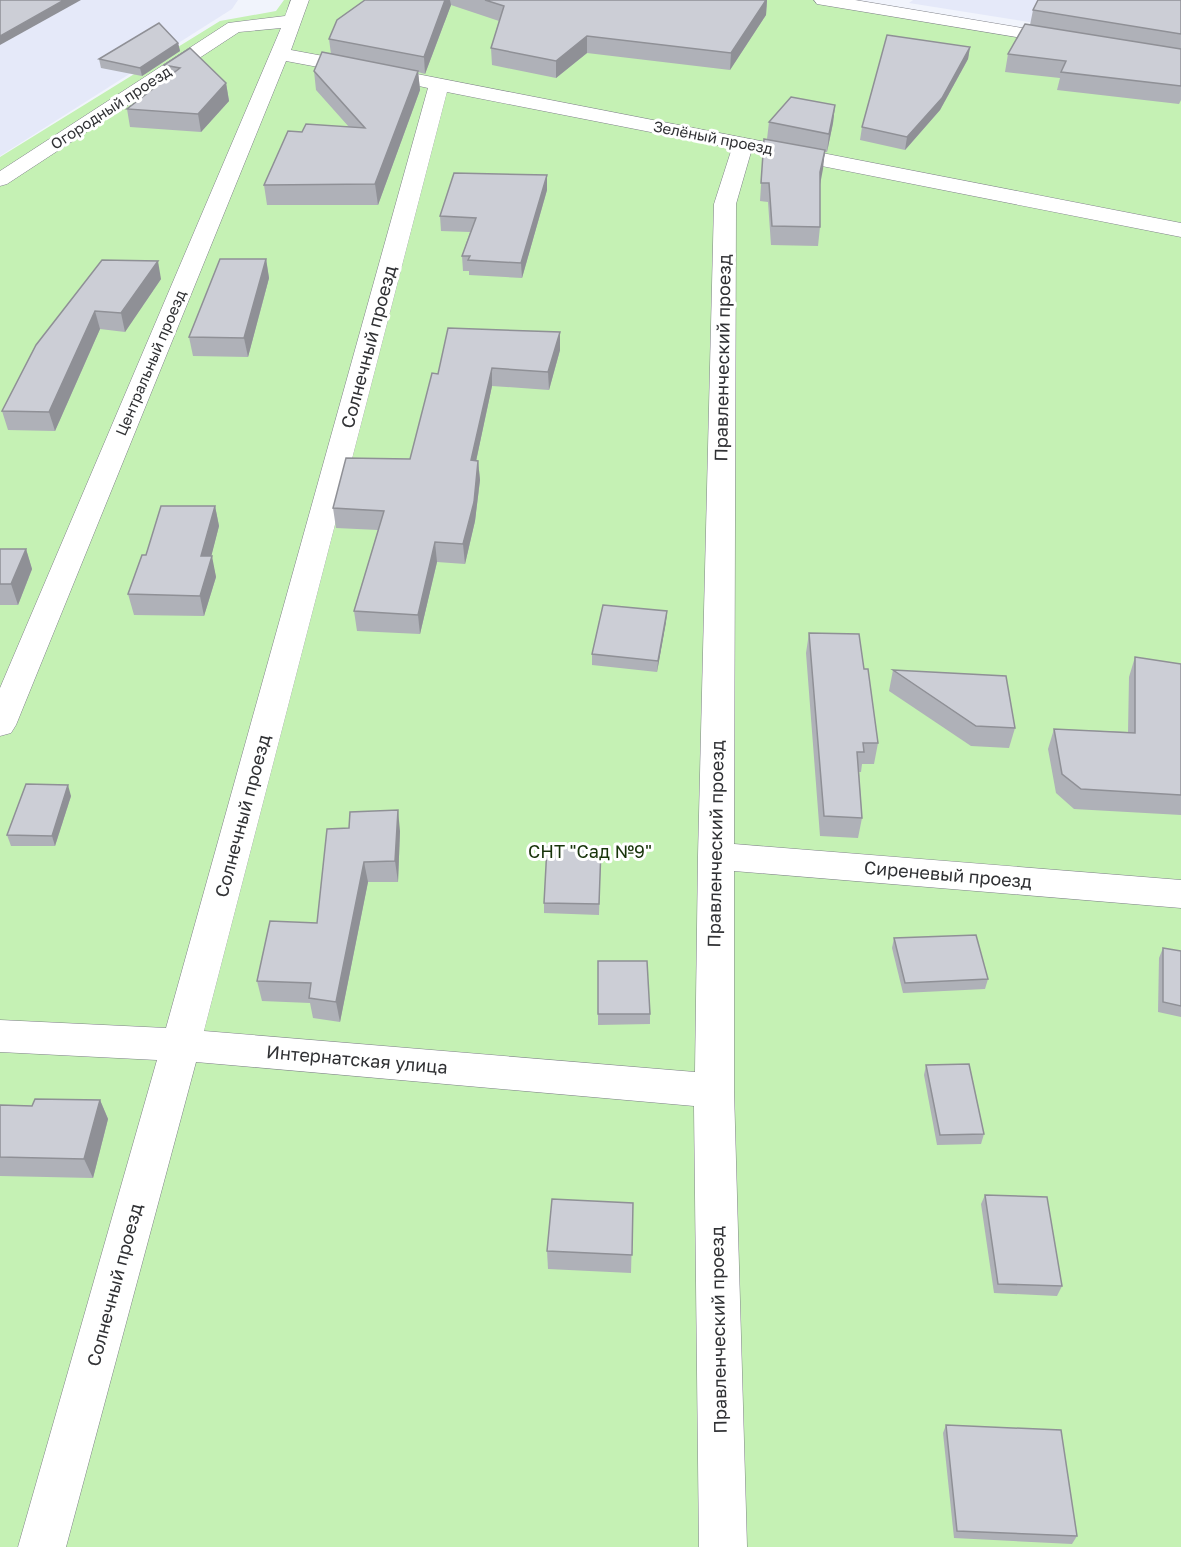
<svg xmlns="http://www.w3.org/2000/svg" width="1181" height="1547" viewBox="0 0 1181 1547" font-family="'Golos Text',sans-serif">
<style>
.built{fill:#e5e9f9}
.green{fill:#c5f1b4}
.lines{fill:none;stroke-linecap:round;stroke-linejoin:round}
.minor-casing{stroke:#7f8189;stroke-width:1}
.minor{fill:#fff;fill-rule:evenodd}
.wall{fill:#afb1b8}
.shaded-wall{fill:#8f9096}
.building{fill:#ccced6;stroke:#8f9096;stroke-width:1.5}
.labels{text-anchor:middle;stroke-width:6;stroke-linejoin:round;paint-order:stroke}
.far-street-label{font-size:15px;fill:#303134;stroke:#fff}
.street-label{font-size:18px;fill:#303134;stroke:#fff}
.park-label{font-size:18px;fill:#18340a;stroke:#fff}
</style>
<rect width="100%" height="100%" fill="#f1f4fc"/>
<g class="built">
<path d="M0 0H238L232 9 0 156Z"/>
<path d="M913 0H1181L1124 37 909 3Z"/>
</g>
<path class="green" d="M284 0H821L1181 57V1547H0V157L220 21 276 11Z"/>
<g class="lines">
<defs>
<g id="minor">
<path d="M291 0H309L291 50 361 63 368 65 370 69 368 73 361 75 286 61 16 725 11 733 0 736V688L281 28 239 32 7 184 0 186V171L228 23 285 16Z"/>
<path d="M814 0H855L1064 35 1070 36 1073 40 1070 44 1064 45 823 5 817 4Z"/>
<path d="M417 74 1181 223V237L751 152 736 204 734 844 1181 880V908L734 871V1091L747 1547H699L694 1106 196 1062 66 1547H18L157 1060 0 1052V1020L166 1028 428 88 410 84 407 80 410 76ZM447 92 732 148 714 204 698 856 695 1072 204 1031Z"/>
</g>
</defs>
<use href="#minor" class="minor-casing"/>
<use href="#minor" class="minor"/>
</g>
<g class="wall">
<path d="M365 0H767L766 15 730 70 587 53 556 78 492 65 491 48 499 21 451 5 425 74 418 72 420 90 378 205H267L264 185 302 132 349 127 316 90 314 71 331 54 329 39Z"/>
<path d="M1181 0V100L1179 104 1057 90 1060 78 1005 72 1008 54 1030 25 1033 10Z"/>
<path d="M178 43 180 51 142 76 101 68 99 59Z"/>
<path d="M970 47 968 59 940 110 905 150 860 140 862 127Z"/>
<path d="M190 48 226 83 229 101 201 132 130 127 127 109 166 79 164 65Z"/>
<path d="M835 105 833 123 827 152H825L820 181V227L818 246 771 245 768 202 760 201 764 139H767L769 122Z"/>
<path d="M547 175V190L522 278 469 275V271H463L462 256 470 232 441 231 440 216Z"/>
<path d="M266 259 269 278 248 357 193 356 189 337Z"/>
<path d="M102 260 161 279 125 332 100 329 55 431 8 430 2 411Z"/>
<path d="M560 332V350L549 390 492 386 476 461H478L480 480 475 521 465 564 437 562 420 634 357 631 354 611 378 530 336 528 333 508 410 459 438 374Z"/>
<path d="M215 506 219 526 211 556 216 577 204 616 134 615 128 594 146 555Z"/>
<path d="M0 549H26L32 569 18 605H0Z"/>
<path d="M667 611 666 622 657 672 592 665V654Z"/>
<path d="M809 633 864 669 878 743 874 764H862L861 772H859L862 818 858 838 820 836 806 653Z"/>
<path d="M1135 657 1181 664V815L1074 809 1056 793 1048 749 1054 729 1128 732 1129 677Z"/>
<path d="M893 670 1015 728 1009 748 971 746 889 691Z"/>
<path d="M71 796 55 846H11L7 835Z"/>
<path d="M349 828 400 831 398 882H368L340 1022 313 1018 310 1003 262 1001 257 981 317 923Z"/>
<path d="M601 848 599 915 544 913V903Z"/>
<path d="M894 938 988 979 985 989 903 993 892 948Z"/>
<path d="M1163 948 1181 951V1017L1158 1012 1159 958Z"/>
<path d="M598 961 650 1014V1024L598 1025Z"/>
<path d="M926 1065 984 1134 981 1144 937 1145 924 1075Z"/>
<path d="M100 1100 108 1119 93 1178 0 1176V1105L32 1106Z"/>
<path d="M985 1195 1062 1286 1057 1296 994 1293 981 1204Z"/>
<path d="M633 1203 631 1273 548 1269 547 1251Z"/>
<path d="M946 1425 1077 1536 1072 1544 954 1538 943 1433Z"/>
</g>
<g class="shaded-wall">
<path d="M64 0H81L0 45V36Z"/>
<path d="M445 0H450L451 5 425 74 424 57Z"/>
<path d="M766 0H767L766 15 730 70 731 53Z"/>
<path d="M587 36V53L556 78V61Z"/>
<path d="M178 43 180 51 142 76 140 68Z"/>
<path d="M970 47 968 59 940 110 905 150 907 137Z"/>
<path d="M418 71 420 90 378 205 375 184Z"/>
<path d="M226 83 229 101 201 132 198 114Z"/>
<path d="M835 105 833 123 827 152 829 134Z"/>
<path d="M825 150 823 169 819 190 820 172Z"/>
<path d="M547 175V190L522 278 521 263Z"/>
<path d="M266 259 269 278 248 357 244 338Z"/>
<path d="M158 261 161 279 125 332 121 313Z"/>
<path d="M95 311 100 329 55 431 49 412Z"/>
<path d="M560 332V350L549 390 548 372Z"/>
<path d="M492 368V386L472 480 471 460Z"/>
<path d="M478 461 480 480 475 521 465 564 463 544Z"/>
<path d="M215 506 219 526 207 573 212 556 216 577 204 616 200 596 201 556Z"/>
<path d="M435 542 437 562 420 634 418 615Z"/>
<path d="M26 549 32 569 18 605 11 584Z"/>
<path d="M667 611 666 622 657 672 658 661Z"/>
<path d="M68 785 71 796 55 846 52 836Z"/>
<path d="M398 810 400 831 398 882 395 861Z"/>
<path d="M364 862 368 882 340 1022 336 1002Z"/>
<path d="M100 1100 108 1119 93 1178 84 1159Z"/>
</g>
<g class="building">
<path d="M0 0H64L0 36Z"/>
<path d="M365 0H445L424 57 329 39 337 20Z"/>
<path d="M485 0H766L731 53 587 36 556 61 491 48 504 6Z"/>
<path d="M1038 0H1181V34L1033 10Z"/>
<path d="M159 23 178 43 140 68 99 59Z"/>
<path d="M1025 24 1181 49V86L1061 72 1066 61 1008 54Z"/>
<path d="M887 35 970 47 942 98 907 137 862 127Z"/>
<path d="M190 48 226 83 198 114 127 109 180 68 164 65Z"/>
<path d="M322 52 418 71 375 184 264 185 288 131 302 132 306 124 365 128 314 71Z"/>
<path d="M791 97 835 105 829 134 769 122Z"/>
<path d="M764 139 825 150 820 172V227L772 226 769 183H761Z"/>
<path d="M454 173 547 175 521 263 468 260 470 256H462L476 218 440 216Z"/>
<path d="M220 259H266L244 338 189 337Z"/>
<path d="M102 260 158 261 121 313 95 311 49 412 2 411 36 345Z"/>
<path d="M448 328 560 332 548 372 492 368 471 460 478 461 474 502 463 544 435 542 418 615 354 611 384 511 333 508 346 458 410 459 432 373 438 374Z"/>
<path d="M161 506H215L201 556H212L200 596 128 594 142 555H146Z"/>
<path d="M0 549H26L11 584H0Z"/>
<path d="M603 605 667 611 658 661 592 654Z"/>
<path d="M809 633 859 634 864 669H868L878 743H863L864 752H857L862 818 824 816Z"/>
<path d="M1135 657 1181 664V795L1081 789 1062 774 1054 729 1135 733Z"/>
<path d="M893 670 1006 676 1015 728 976 726Z"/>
<path d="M26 784 68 785 52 836 7 835Z"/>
<path d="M398 810 395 861 364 862 336 1002 309 998 311 983 257 981 270 921 317 923 327 829 349 828 350 812Z"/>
<path d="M547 847 601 848 599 904 544 903Z"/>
<path d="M976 935 988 979 905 983 894 938Z"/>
<path d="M1163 948 1181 951V1006L1163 1002Z"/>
<path d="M598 961H647L650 1014H598Z"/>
<path d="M969 1064 984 1134 940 1135 926 1065Z"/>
<path d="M35 1099 100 1100 84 1159 0 1157V1105L32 1106Z"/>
<path d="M985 1195 1047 1197 1062 1286 998 1284Z"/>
<path d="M552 1199 633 1203 632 1255 547 1251Z"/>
<path d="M946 1425 1061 1430 1077 1536 957 1531Z"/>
</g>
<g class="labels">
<g class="far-street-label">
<text transform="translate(111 108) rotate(-33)" y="5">Огородный проезд</text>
<text transform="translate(713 138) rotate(11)" y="5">Зелёный проезд</text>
<text transform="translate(151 363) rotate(-67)" y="5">Центральный проезд</text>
</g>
<g class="street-label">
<text transform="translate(369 347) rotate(-75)" y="6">Солнечный проезд</text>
<text transform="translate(723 358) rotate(-89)" y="6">Правленческий проезд</text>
<text transform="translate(243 816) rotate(-75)" y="6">Солнечный проезд</text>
<text transform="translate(716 844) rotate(-89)" y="6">Правленческий проезд</text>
<text transform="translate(948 875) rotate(5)" y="6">Сиреневый проезд</text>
<text transform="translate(357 1060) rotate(5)" y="6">Интернатская улица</text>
<text transform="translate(115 1285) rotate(-75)" y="6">Солнечный проезд</text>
<text transform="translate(719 1330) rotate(-91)" y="6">Правленческий проезд</text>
</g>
<g class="park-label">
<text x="590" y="858">СНТ "Сад №9"</text>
</g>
</g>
</svg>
